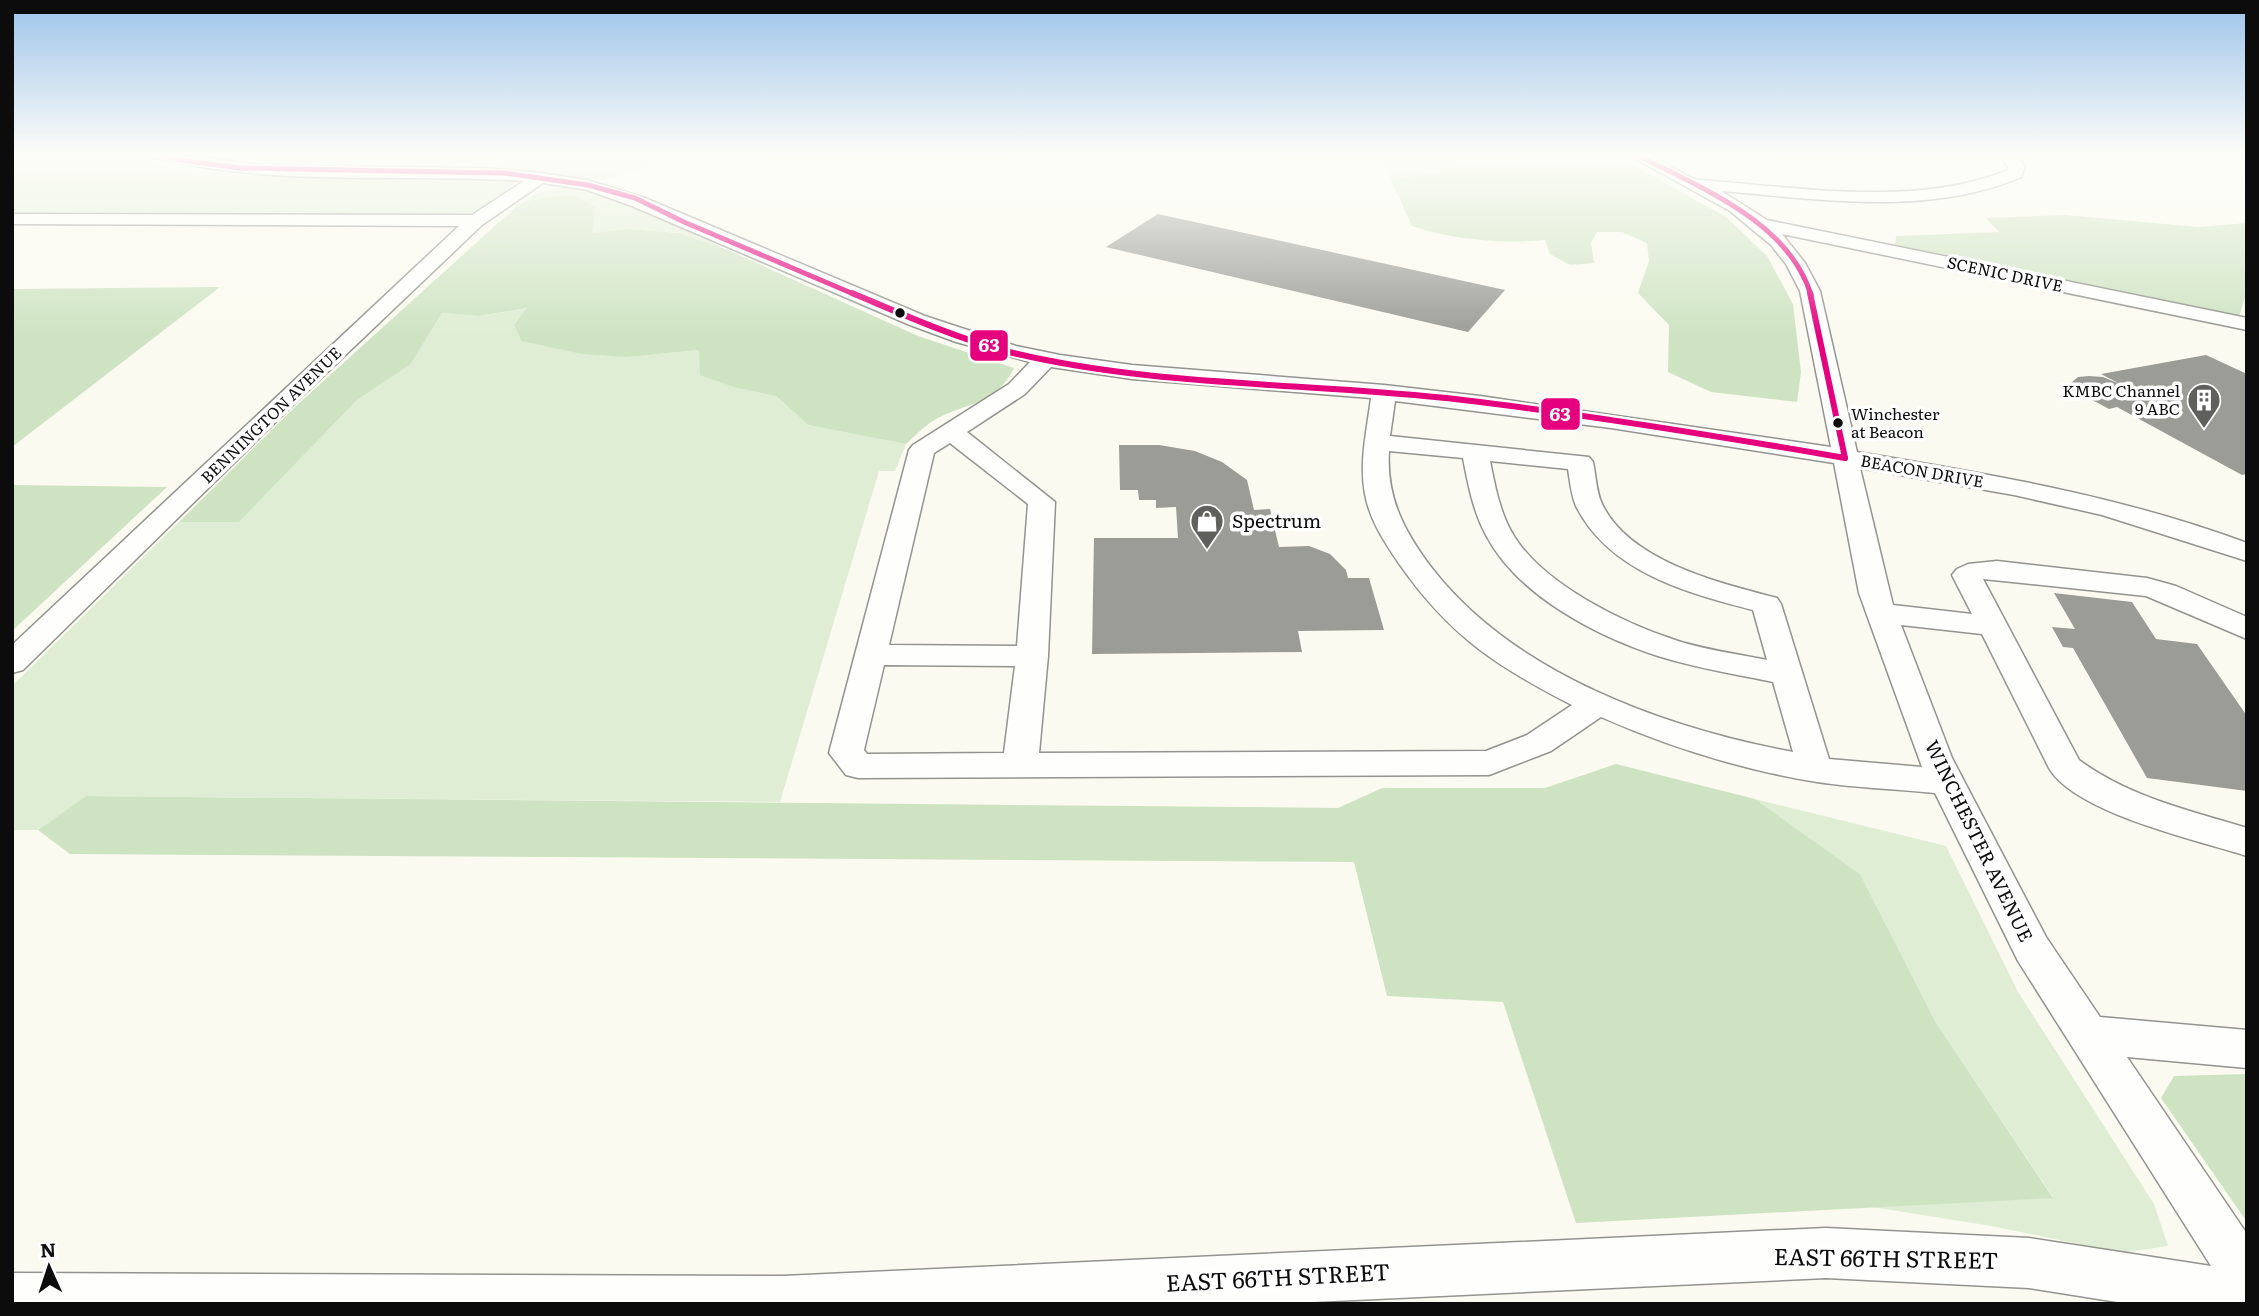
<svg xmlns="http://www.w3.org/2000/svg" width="2259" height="1316" viewBox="0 0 2259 1316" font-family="Literata,serif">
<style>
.green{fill:#deedd3}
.forest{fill:#cee3c2}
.building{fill:#9c9c96}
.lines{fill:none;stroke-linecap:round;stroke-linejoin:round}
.minor-casing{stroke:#93938f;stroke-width:3}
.minor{fill:#fefefd;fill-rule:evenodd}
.bus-1-far1-casing{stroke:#fff;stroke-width:8}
.bus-1-casing{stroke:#fff;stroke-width:10}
.bus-1-far1{stroke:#e5007d;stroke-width:5}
.bus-1{stroke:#e5007d;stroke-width:6}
.bus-dot{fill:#0c0c0c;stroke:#fff;stroke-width:2.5}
.labels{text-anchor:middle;stroke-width:7;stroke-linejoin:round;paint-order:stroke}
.far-street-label{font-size:16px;fill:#0c0c0c;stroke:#fff}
.far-poi-label{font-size:16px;fill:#0c0c0c;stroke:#fff;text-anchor:end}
.far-bus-label{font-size:16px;fill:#0c0c0c;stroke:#fff;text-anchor:start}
.poi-label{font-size:19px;fill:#0c0c0c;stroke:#fff;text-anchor:start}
.street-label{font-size:19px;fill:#0c0c0c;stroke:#fff}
.near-street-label{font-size:23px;fill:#0c0c0c;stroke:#fff}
.line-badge{stroke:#fff;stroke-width:2.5}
.badge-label{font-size:19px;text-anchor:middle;font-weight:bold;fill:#fff}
</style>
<rect width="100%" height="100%" fill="#fafaf0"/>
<g class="green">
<path d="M12 154H123L178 167 238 175H429L513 180 516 186 475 212 448 214 12 213Z"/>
<path d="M191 154H691L604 180 501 168 315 167 247 163Z"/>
<path d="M1379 154H1480L1486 161 1434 174 1391 180Z"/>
<path d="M572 187 621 200 728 250 679 233 629 229 592 233 519 204C537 192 551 188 572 187Z"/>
<path d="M528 308 628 357 700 350 737 388 776 396 808 425 906 444 895 471H879L780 802 86 796 38 830H12V686L179 522H239L357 400 410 365 442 313 479 316Z"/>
<path d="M1755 799 1946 846 2018 992 2154 1204 2168 1246 2121 1253 1992 1226 1872 1207 2053 1197 1935 1021 1860 874Z"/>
</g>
<g class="forest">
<path d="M1480 154H1614L1726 217 1767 256 1793 304 1801 372 1797 402 1711 392 1668 372 1669 325 1638 293 1649 261 1647 243 1622 232H1597L1591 243 1594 263 1570 265 1550 254 1545 240C1502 244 1453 240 1412 226L1391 180 1434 174 1485 161Z"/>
<path d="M574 196 596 207 592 233 629 229 679 233 728 250 918 336 1014 368C995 406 967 402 936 419 925 425 915 436 906 444L808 425 776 396 737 388 700 375 699 350 628 357 582 354 522 341 514 325 527 308 479 316 442 313 410 365 357 400 239 522H179L297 405 519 204 545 197Z"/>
<path d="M2066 215 2198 227 2247 223V290L2239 317 1895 248 1896 236 1999 232 1986 218Z"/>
<path d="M220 287 12 447V289Z"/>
<path d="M12 485 167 487 12 631Z"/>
<path d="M1616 764 1755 799 1860 874 1935 1021 2053 1198 1576 1223 1503 1002 1387 996 1354 862 70 854 38 830 86 796 1338 808 1382 788H1545Z"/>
<path d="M2247 1074V1222L2161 1098 2174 1076Z"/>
</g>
<g class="building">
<path d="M1158 214 1505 290 1468 332 1106 247Z"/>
<path d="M2206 355 2247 374V474L2242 475 2117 407 2109 409 2081 394 2089 392 2071 383 2078 377 2089 376 2103 377 2120 384 2101 374Z"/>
<path d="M1119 445H1159L1195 451 1222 462 1247 480 1254 510 1270 509 1279 547 1309 546 1330 554 1346 570 1348 578H1369L1384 630 1298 631 1302 652 1092 654 1094 538H1178L1176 507 1156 508V500H1139L1138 490H1120Z"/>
<path d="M2054 593 2132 602 2156 639 2197 644 2247 716V791L2147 778 2073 648 2063 647 2052 627 2075 629Z"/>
</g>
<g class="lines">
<defs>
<path id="minor" d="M151 154H182L264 166 480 168 534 172 587 180 645 198 925 316 1016 346 1060 355 1132 365 1384 385 1480 396 1831 447 1800 291 1786 264 1771 245 1730 211 1627 154C1633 154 1642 153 1648 154 1666 159 1683 179 1701 180 1796 187 1917 208 2008 170V167L1998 154H2015L2025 167 2021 177C1927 217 1819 199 1721 191L1767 220 2247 318V330L1782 234 1805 263 1820 291 1857 452C1989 474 2121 496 2247 543V561L2102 515 2014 495 1860 468 1893 605 1972 614 1952 575 1957 569 1968 564 1997 561 2147 578 2176 586 2247 617V639L2146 596 1983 579 2079 760C2129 797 2188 810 2247 828V856C2197 840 2075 813 2049 768L1982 634 1901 625 1952 758 2046 937 2100 1017 2247 1030V1068L2127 1057 2247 1234V1304H2130L2029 1288 1826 1278 1268 1304H12V1273L783 1276 1826 1228 2029 1238 2211 1266 2018 961 1935 793C1896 789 1856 788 1817 782 1743 770 1669 747 1601 717L1551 751 1489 775 858 778 846 775 829 753 909 450 913 445 1009 384 1030 362 956 342 910 325 632 206 587 190 543 183 482 225 294 404 23 670 12 673V645L459 226 12 224V214L472 215 524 181C400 173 275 188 153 157ZM1051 367 1132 379 1371 398C1367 430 1359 462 1365 494 1370 521 1385 543 1400 565 1450 636 1496 666 1572 705L1527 735 1486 751 1039 753 1048 656 1055 502 967 432 1025 394ZM1395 401 1611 428 1834 463 1859 593 1922 767 1829 759 1781 604 1777 598C1720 583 1630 562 1602 504 1596 491 1596 476 1593 462L1589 457 1390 436ZM950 443 1028 504 1017 646 889 645 934 453ZM1389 451 1463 458C1468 484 1473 511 1486 535 1517 595 1596 636 1658 656 1696 668 1735 674 1773 682L1793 752C1665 728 1513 674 1431 567 1404 531 1386 497 1389 451ZM1490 461 1568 469C1570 481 1571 494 1576 506 1609 572 1687 593 1753 610L1767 660C1737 654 1707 650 1678 641 1625 624 1544 585 1514 536 1500 514 1495 486 1490 461ZM884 665 1015 666 1004 753 867 754 864 750Z"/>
</defs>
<use href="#minor" class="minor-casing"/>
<use href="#minor" class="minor"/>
<defs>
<g id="bus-1-far1">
<path d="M159 154 180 160 240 168 504 173 588 185 635 198 684 222 856 295"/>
<path d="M1635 154C1698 187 1788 220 1811 295"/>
</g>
<g id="bus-1">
<path d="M852 293C902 314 953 337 1005 351 1154 388 1311 382 1463 400 1591 415 1718 436 1845 458"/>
<path d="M1810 293 1845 458"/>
</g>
</defs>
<use href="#bus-1-far1" class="bus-1-far1-casing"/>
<use href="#bus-1" class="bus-1-casing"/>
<use href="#bus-1-far1" class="bus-1-far1"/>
<use href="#bus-1" class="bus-1"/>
</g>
<linearGradient id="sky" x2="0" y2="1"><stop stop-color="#9dc4eb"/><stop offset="0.46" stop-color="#fdfdf8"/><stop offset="1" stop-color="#fdfdf8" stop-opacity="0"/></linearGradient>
<rect width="2259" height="338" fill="url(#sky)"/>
<defs>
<symbol id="building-pin" viewBox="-11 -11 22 30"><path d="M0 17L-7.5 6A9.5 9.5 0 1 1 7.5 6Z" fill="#5f5f5c" stroke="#fff"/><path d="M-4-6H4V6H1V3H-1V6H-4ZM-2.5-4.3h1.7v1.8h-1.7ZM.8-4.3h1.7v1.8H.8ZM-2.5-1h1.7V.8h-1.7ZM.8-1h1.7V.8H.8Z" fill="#fff"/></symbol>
<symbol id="shop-pin" viewBox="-11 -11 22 30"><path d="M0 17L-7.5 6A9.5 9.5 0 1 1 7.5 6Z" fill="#5f5f5c" stroke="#fff"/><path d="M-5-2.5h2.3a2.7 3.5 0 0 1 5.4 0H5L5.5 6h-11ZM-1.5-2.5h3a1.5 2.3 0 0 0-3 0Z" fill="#fff"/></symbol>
</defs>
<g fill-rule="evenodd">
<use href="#building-pin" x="2185" y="381" width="38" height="52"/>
<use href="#shop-pin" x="1188" y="502" width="38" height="52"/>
</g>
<g class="bus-dot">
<circle cx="900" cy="313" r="6"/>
<circle cx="1838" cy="423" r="6"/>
</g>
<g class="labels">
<g class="far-street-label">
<text transform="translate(2005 274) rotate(12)" y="6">SCENIC DRIVE</text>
<text transform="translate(271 415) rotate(-44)" y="6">BENNINGTON AVENUE</text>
<text transform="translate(1922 471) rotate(10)" y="6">BEACON DRIVE</text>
</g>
<g class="far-poi-label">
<text x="2180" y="397">KMBC Channel<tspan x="2180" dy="18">9 ABC</tspan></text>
</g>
<g class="far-bus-label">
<text x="1851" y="420">Winchester<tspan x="1851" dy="18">at Beacon</tspan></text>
</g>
<g class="poi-label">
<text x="1232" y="528">Spectrum</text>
</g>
<g class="street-label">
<text transform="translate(1979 841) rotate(64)" y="7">WINCHESTER AVENUE</text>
</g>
<g class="near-street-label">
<text transform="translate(1886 1259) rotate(1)" y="8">EAST 66TH STREET</text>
<text transform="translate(1278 1278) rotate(-3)" y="8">EAST 66TH STREET</text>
</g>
</g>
<g class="line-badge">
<rect x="969" y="329" width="40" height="33" rx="7" fill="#e5007d"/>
<rect x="1540" y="397" width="41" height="34" rx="7" fill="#e5007d"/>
</g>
<g class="badge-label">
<text x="989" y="352">63</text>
<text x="1560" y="421">63</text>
</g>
<rect width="2259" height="1316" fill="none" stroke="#0c0c0c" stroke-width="28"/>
<g transform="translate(49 1267) rotate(357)" stroke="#ffffff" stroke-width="5" paint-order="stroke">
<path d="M0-5L12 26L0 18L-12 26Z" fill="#0c0c0c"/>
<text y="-10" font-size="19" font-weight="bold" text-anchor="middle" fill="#0c0c0c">N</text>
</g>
</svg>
